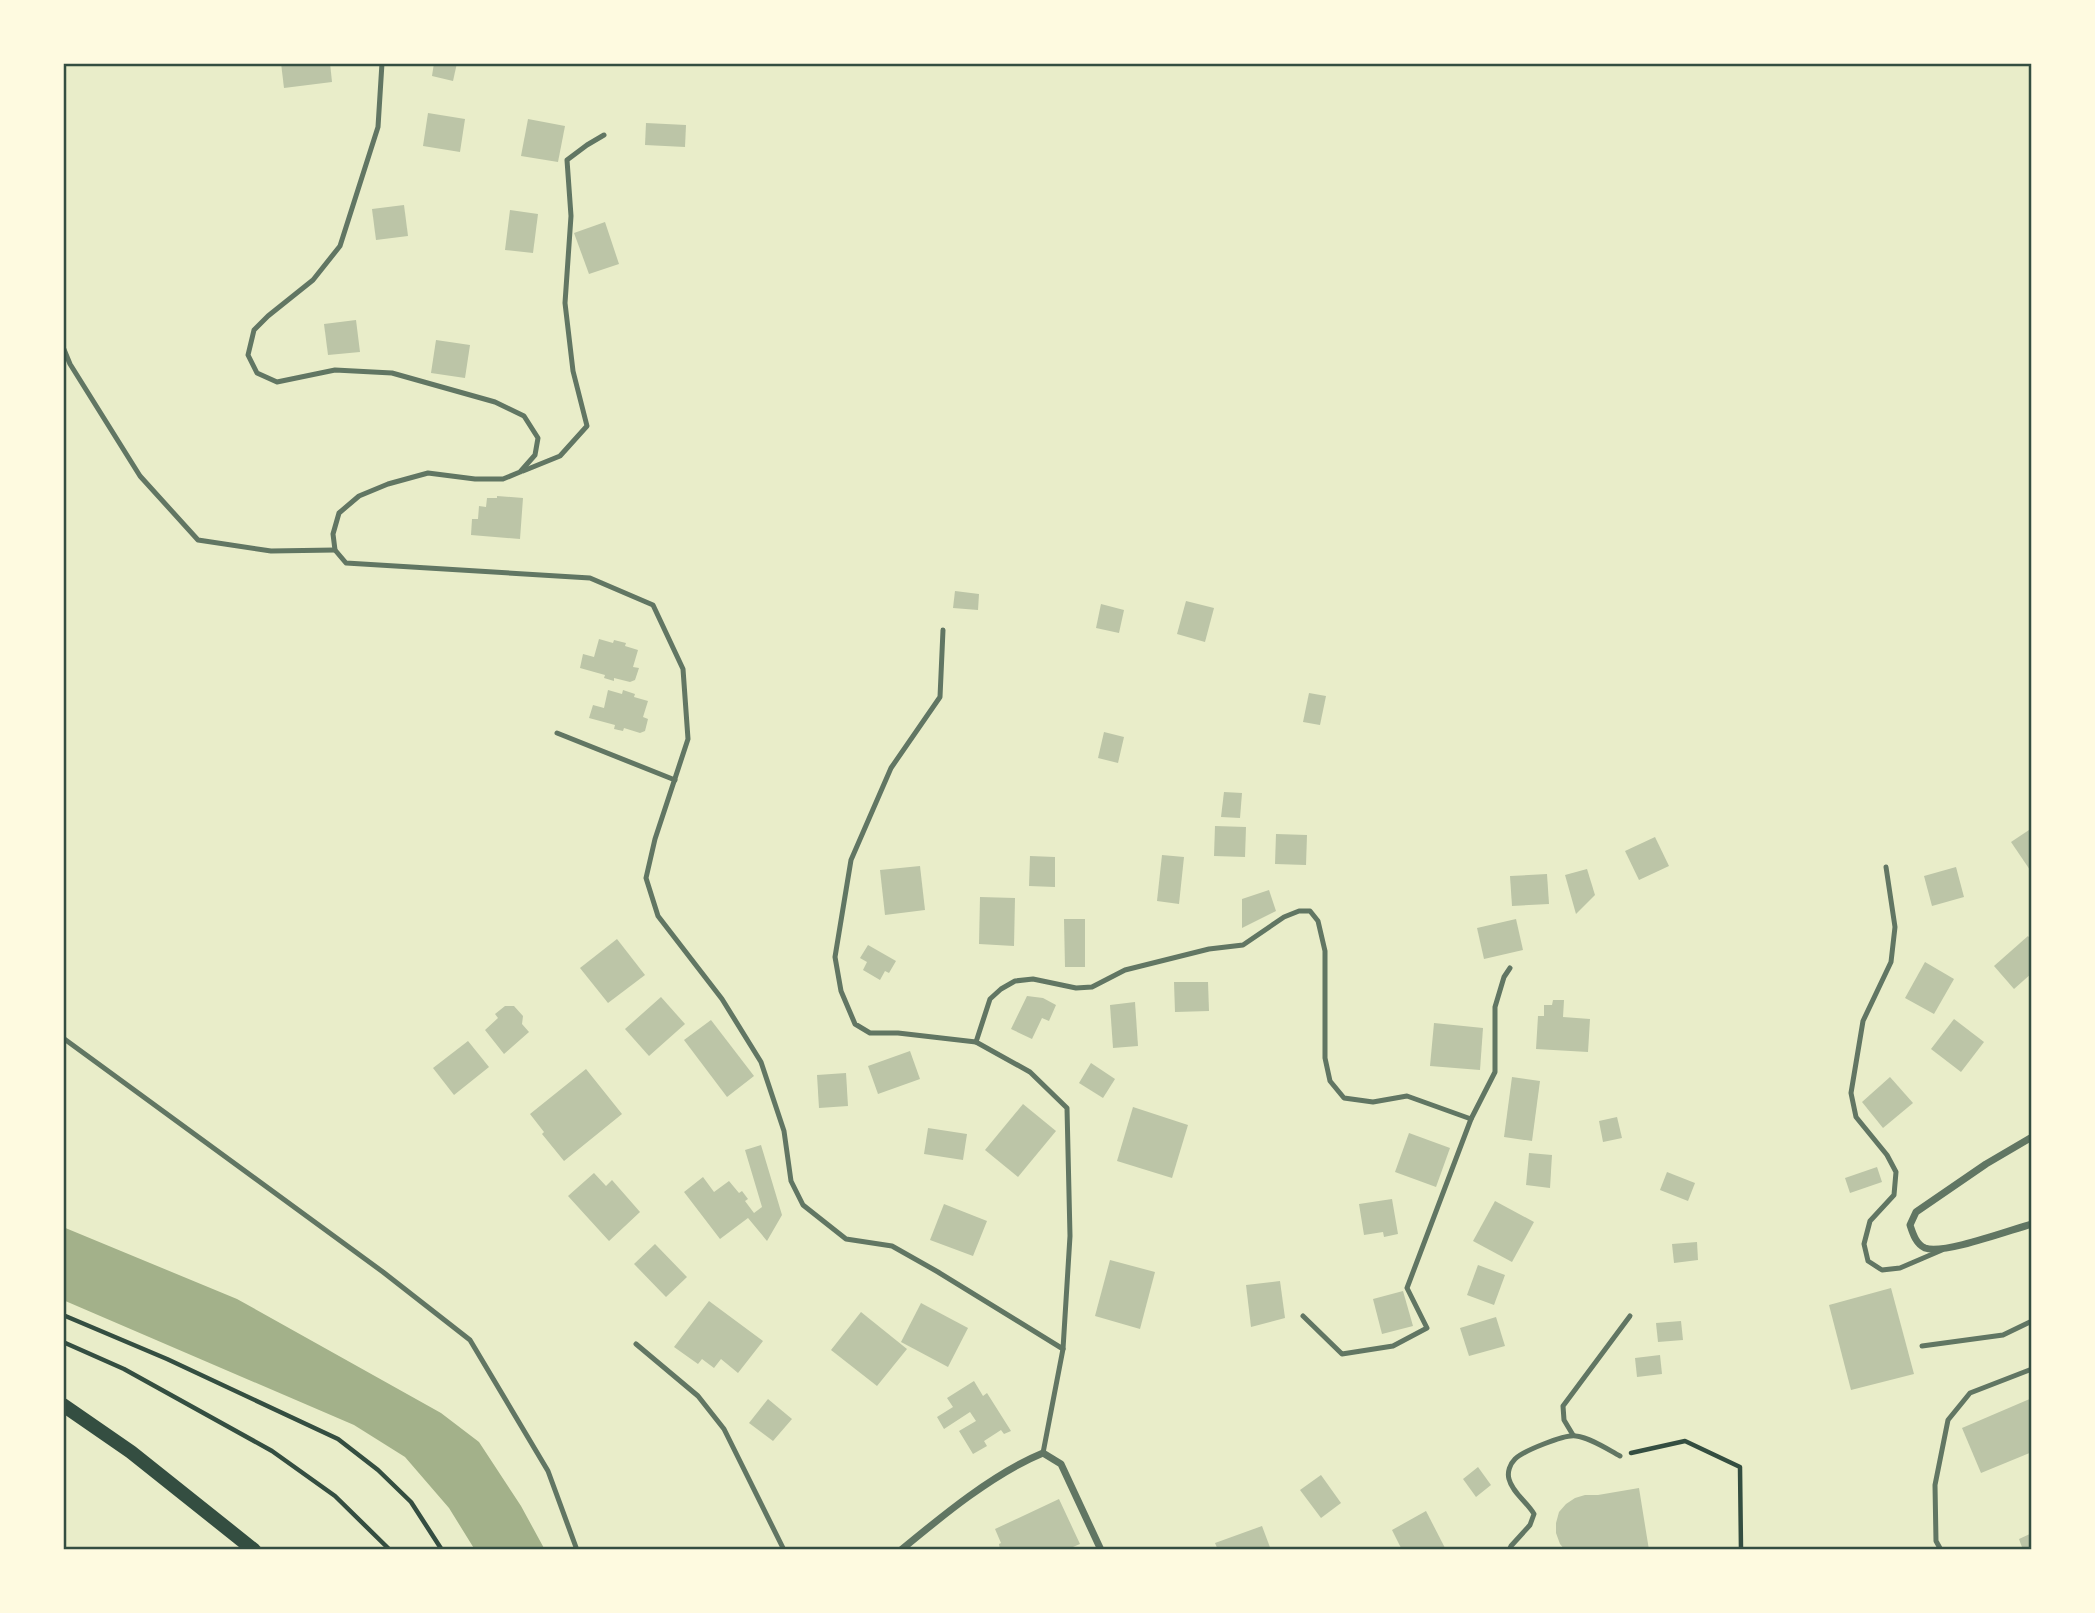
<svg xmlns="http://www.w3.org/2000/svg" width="2095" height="1613" viewBox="0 0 2095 1613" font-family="Helvetica,sans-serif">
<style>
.water{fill:#a3b18a}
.building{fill:#bcc5a7}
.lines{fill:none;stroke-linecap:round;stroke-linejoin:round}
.path{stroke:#344e41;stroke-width:4.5}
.service{stroke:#617663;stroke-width:5}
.minor{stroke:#617663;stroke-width:7}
.secondary{stroke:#344e41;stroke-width:14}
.neatline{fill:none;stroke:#344e41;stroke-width:2.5}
</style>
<rect width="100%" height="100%" fill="#e9edc9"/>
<path class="water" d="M63 1227 237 1299 441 1413 479 1442 521 1506 545 1550H475L449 1508 405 1457 354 1425 63 1300Z"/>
<g class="building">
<path d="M281 63H330L332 82 284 88Z"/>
<path d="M434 63H457L453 81 432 76Z"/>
<path d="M428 113 465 119 460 152 423 146Z"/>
<path d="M528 119 565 126 558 162 521 156Z"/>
<path d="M646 123 686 125 685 147 645 145Z"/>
<path d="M404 205 408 236 376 240 372 209Z"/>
<path d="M510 210 538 214 533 253 505 250Z"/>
<path d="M605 222 619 264 589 274 574 233Z"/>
<path d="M356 320 360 352 328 355 324 324Z"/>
<path d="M436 340 470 345 465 378 431 373Z"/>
<path d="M497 496 523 498 520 539 471 535 472 519H478L479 506 486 507 487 498H497Z"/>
<path d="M955 591 979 594 978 610 953 608Z"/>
<path d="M1186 601 1214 608 1205 642 1177 634Z"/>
<path d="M1101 604 1124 610 1119 633 1096 628Z"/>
<path d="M599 639 613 643 614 640 626 643 625 646 638 650 633 667 639 668 635 680 630 682 614 678V681L604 678 605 675 580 668 583 654 594 657Z"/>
<path d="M608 690 622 694 623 690 635 694 634 697 648 701 643 717 648 719 645 731 640 733 624 728 623 731 614 729 615 725 589 718 593 705 604 708Z"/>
<path d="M1309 693 1326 696 1320 725 1303 722Z"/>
<path d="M1104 732 1124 737 1118 763 1098 758Z"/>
<path d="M1224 792 1242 793 1240 818 1221 817Z"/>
<path d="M1215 826 1246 827 1245 857 1214 856Z"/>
<path d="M2032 828V868L2030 870 2011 842Z"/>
<path d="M1276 834 1307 835 1306 865 1275 864Z"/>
<path d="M1655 837 1669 866 1639 880 1625 851Z"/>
<path d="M1162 855 1184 857 1179 904 1157 901Z"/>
<path d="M1030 856 1055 857V887L1029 886Z"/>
<path d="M920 866 925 910 885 915 880 870Z"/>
<path d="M1956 867 1964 897 1932 906 1924 876Z"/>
<path d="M1587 869 1595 895 1576 914 1565 875Z"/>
<path d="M1547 874 1549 904 1512 906 1510 876Z"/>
<path d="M1269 890 1276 911 1242 928V899Z"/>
<path d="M980 897 1015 898 1014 946 979 944Z"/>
<path d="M1064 919H1085V967H1065Z"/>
<path d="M1516 919 1523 950 1484 959 1477 928Z"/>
<path d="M2028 936 2032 941V973L2014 989 1994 966Z"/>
<path d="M617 939 645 975 608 1003 580 968Z"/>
<path d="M868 945 896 961 889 973 885 971 880 980 863 970 867 962 860 958Z"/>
<path d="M1925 962 1954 979 1934 1014 1905 998Z"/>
<path d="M1174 982H1208L1209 1011 1175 1012Z"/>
<path d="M1027 996 1043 998 1056 1005 1049 1021 1042 1018 1032 1039 1011 1029Z"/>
<path d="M661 997 685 1024 649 1056 625 1029Z"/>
<path d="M1553 1000H1564L1563 1017 1590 1019 1588 1052 1536 1049 1538 1016H1544V1005H1552Z"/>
<path d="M1135 1002 1138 1046 1113 1048 1110 1005Z"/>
<path d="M505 1006H514L523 1016 522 1024 529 1032 504 1054 485 1030 498 1018 495 1014Z"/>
<path d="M1954 1019 1984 1042 1961 1072 1931 1049Z"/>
<path d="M711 1020 754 1076 727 1097 684 1040Z"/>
<path d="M1434 1023 1483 1028 1480 1070 1430 1066Z"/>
<path d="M468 1041 489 1067 454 1095 433 1068Z"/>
<path d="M910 1051 920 1079 878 1094 868 1066Z"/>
<path d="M1091 1063 1115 1079 1103 1098 1079 1083Z"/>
<path d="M586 1069 622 1114 564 1161 542 1134 544 1132 530 1114Z"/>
<path d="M846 1073 848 1106 819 1108 817 1075Z"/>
<path d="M1512 1077 1540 1081 1532 1141 1504 1137Z"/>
<path d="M1890 1077 1913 1103 1883 1128 1862 1102Z"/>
<path d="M1023 1104 1056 1131 1018 1177 985 1150Z"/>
<path d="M1133 1107 1188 1125 1172 1178 1117 1161Z"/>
<path d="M1617 1117 1622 1138 1603 1142 1599 1121Z"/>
<path d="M928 1128 967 1134 963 1160 924 1154Z"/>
<path d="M1409 1133 1450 1148 1436 1187 1395 1172Z"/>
<path d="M761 1145 782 1215 767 1241 748 1218 720 1239 684 1192 703 1177 714 1192 729 1181 739 1193 742 1191 748 1199 745 1201 754 1213 762 1207 745 1150Z"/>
<path d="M1529 1153 1552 1155 1550 1188 1526 1185Z"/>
<path d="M1877 1167 1882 1182 1850 1193 1845 1178Z"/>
<path d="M1667 1172 1695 1183 1688 1201 1660 1190Z"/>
<path d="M594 1173 606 1186 612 1180 640 1212 609 1241 568 1196Z"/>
<path d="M1392 1199 1398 1234 1384 1237 1383 1232 1364 1235 1359 1204Z"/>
<path d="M1495 1201 1534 1222 1512 1262 1473 1241Z"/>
<path d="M944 1204 987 1221 973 1256 930 1240Z"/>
<path d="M1697 1242 1698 1260 1674 1263 1672 1244Z"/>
<path d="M655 1244 687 1277 666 1297 634 1264Z"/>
<path d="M1110 1260 1155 1272 1140 1329 1095 1316Z"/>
<path d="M1478 1265 1505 1275 1494 1305 1467 1295Z"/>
<path d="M1280 1281 1285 1318 1251 1327 1246 1285Z"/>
<path d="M1891 1288 1914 1374 1851 1390 1829 1305Z"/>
<path d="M1403 1291 1413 1326 1382 1334 1373 1299Z"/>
<path d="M709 1301 763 1341 738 1373 721 1359 714 1368 702 1359 698 1364 674 1347Z"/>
<path d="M921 1303 968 1328 948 1367 901 1342Z"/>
<path d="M861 1312 907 1349 877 1386 831 1350Z"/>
<path d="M1496 1317 1505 1346 1469 1356 1460 1328Z"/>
<path d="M1681 1321 1683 1340 1658 1342 1656 1323Z"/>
<path d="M1660 1355 1662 1374 1637 1377 1635 1358Z"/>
<path d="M974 1381 983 1396 987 1393 1011 1431 1004 1434 1001 1430 984 1441 987 1446 973 1454 959 1431 976 1421 970 1412 944 1429 937 1417 953 1407 947 1398Z"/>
<path d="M2032 1398V1452L1981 1473 1962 1428Z"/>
<path d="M768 1399 792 1419 773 1441 749 1423Z"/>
<path d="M1478 1467 1491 1485 1476 1497 1463 1479Z"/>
<path d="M1321 1475 1341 1503 1321 1518 1300 1490Z"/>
<path d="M1639 1488 1649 1550H1565L1560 1544 1556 1533V1523L1559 1512 1566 1504 1575 1498 1585 1495H1598Z"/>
<path d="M1059 1499 1080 1544 1066 1550H1000L999 1544 1001 1543 995 1529Z"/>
<path d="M1426 1511 1445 1548 1441 1550H1402L1392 1530Z"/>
<path d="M1262 1526 1271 1550H1218L1215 1543Z"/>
<path d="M2032 1533V1550H2023L2019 1539Z"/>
</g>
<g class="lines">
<g class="path">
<path d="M63 1315 167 1359 338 1439 378 1470 411 1502 442 1550"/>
<path d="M63 1342 124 1369 272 1451 335 1496 390 1550"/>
<path d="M1631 1453 1685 1441 1740 1467 1741 1550"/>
</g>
<g class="service">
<path d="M382 63 378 127 340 246 313 280 268 316 254 330 248 355 257 373 277 382 335 370 392 373 495 402 524 416 538 438 535 455 520 472 503 479H475L428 473 388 484 359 496 339 513 333 534 335 550 346 563 590 578 653 605 683 669 688 739 655 839 646 878 658 916 722 999 761 1062 784 1131 791 1181 803 1205 846 1239 892 1246 938 1272 1063 1349"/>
<path d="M63 347 70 364 140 476 198 540 271 551 335 550"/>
<path d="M523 471 560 456 587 426 573 371 565 303 571 216 567 160 587 145 604 135"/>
<path d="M943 630 940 697 891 768 851 860 835 957 841 991 855 1024 870 1033H898L976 1042"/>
<path d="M557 733 675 780"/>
<path d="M1886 867 1895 927 1891 962 1863 1021 1851 1093 1856 1117 1887 1155 1896 1172 1894 1195 1870 1221 1864 1244 1868 1261 1882 1270 1900 1268 1942 1250"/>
<path d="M63 1038 383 1272 470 1340 548 1471 577 1550"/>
<path d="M1303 1316 1342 1354 1393 1346 1427 1328 1407 1288 1471 1119"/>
<path d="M636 1344 698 1396 724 1429 784 1550"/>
<path d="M1922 1346 2003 1335 2032 1321"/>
<path d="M1573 1435 1564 1420 1563 1406 1630 1316"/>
<path d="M1043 1453 1063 1349 1070 1236 1067 1108 1030 1072 976 1042 990 999 1001 989 1015 981 1033 979 1076 988 1092 987 1125 970 1209 949 1243 945 1284 917 1299 911H1310L1318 921 1325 951V1058L1330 1081 1344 1098 1373 1102 1407 1096 1471 1119 1495 1072V1007L1504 977 1510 968"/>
<path d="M1509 1550 1511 1546 1530 1525 1534 1514C1527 1502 1512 1492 1509 1479 1507 1472 1510 1464 1515 1459 1523 1451 1565 1434 1576 1436 1591 1438 1607 1449 1620 1456"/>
<path d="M1941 1550 1936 1541 1935 1485 1948 1420 1970 1393 2032 1369"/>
</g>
<g class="minor">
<path d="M2032 1137 1986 1164 1916 1212 1910 1225C1913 1234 1916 1244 1925 1248 1943 1255 2010 1230 2032 1224"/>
<path d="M901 1550C942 1516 994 1473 1043 1453L1061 1464 1101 1550"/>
</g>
<path class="secondary" d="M63 1405 131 1452 254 1550"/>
</g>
<rect width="2095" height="1613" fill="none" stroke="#fefae0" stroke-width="130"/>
<rect x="65" y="65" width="1965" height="1483" class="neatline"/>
</svg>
